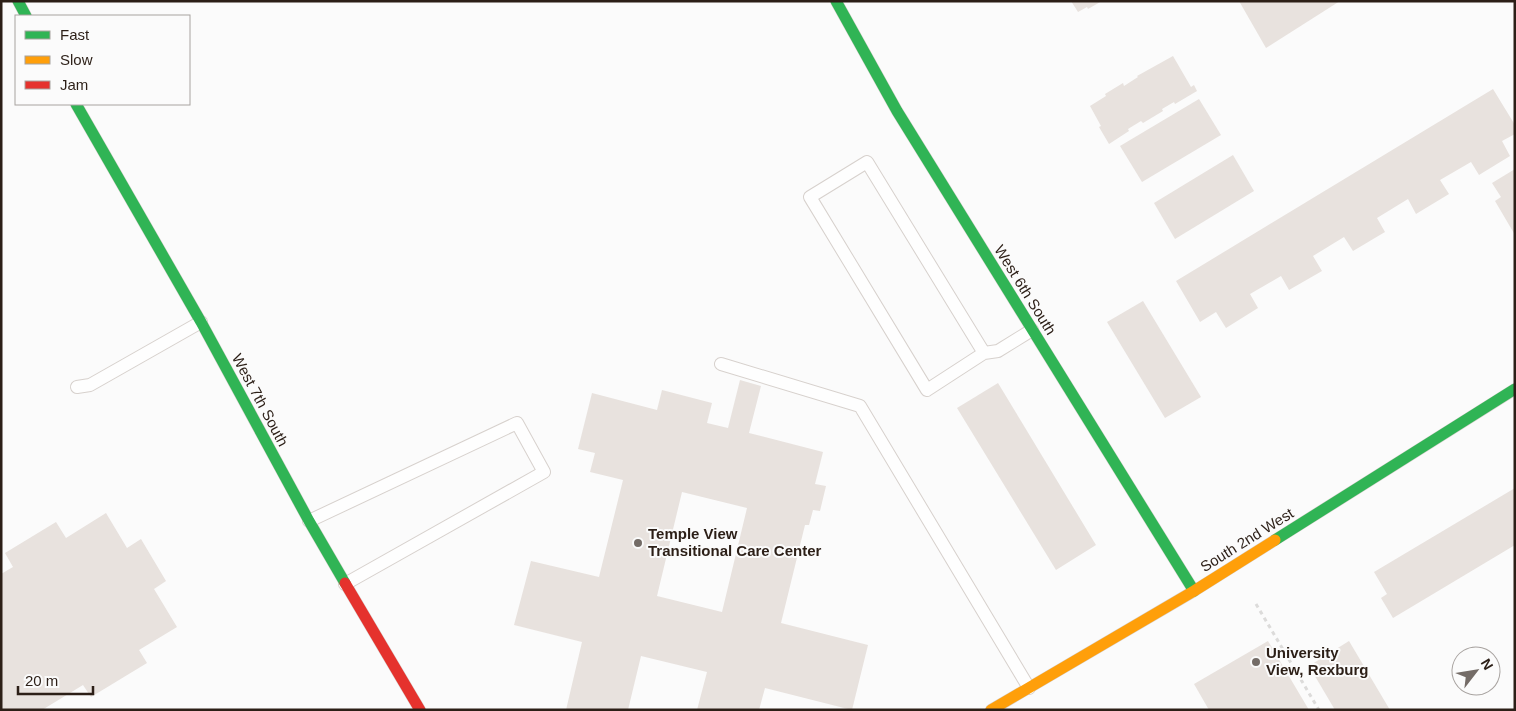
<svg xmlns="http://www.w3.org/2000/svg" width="1516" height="711" viewBox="0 0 1516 711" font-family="Helvetica,sans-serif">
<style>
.building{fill:#e8e2de;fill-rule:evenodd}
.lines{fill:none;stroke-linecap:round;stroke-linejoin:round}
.lane-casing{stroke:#d7d1cd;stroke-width:14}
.fast-casing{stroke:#d7d1cd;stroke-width:12}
.slow-casing{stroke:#d7d1cd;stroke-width:12}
.jam-casing{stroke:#d7d1cd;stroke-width:12}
.path{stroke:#dcdbda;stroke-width:3;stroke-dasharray:4 4;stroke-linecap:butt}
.lane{stroke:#fefefe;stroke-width:12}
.fast{stroke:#30b455;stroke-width:11}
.slow{stroke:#ff9f0a;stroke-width:11}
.jam{stroke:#e5322d;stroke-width:11}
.poi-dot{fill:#746c67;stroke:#fbfbfb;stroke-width:2}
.labels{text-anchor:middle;stroke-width:4;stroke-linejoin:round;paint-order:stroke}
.street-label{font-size:15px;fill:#2c1f17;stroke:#fbfbfb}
.poi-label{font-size:15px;font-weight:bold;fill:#2c1f17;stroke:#fbfbfb;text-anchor:start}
</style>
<rect width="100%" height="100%" fill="#fbfbfb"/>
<g class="building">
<path d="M1071 1H1102L1088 9 1087 7 1078 12Z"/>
<path d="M1239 1H1340L1266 48Z"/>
<path d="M1173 56 1191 87 1194 85 1197 91 1175 104 1174 102 1162 109 1163 111 1143 123 1141 121 1128 129 1129 131 1109 144 1099 127 1101 126 1090 106 1106 96 1105 94 1123 83 1124 86 1138 77 1137 76Z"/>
<path d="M1493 89 1515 125V134L1502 141 1510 156 1479 175 1471 162 1440 180 1449 194 1416 214 1408 199 1377 218 1385 232 1353 251 1344 237 1313 256 1322 271 1289 290 1281 276 1250 294 1258 308 1226 328 1216 312 1200 322 1176 281Z"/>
<path d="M1199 99 1221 135 1142 182 1120 146Z"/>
<path d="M1233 155 1254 191 1175 239 1154 203Z"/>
<path d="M1515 169V235L1495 201 1501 197 1492 183Z"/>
<path d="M1143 301 1201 397 1165 418 1107 322Z"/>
<path d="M740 380 761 386 749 433 823 452 815 484 826 486 820 511 813 510 809 525H805L781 623 868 645 852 710 765 688 759 710H697L707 672 641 656 628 710H566L582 642 514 625 531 561 599 577 623 480 590 472 595 453 578 449 592 393 657 410 662 390 712 403 707 423 728 428ZM682 492 747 508 722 612 657 596Z"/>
<path d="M998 383 1096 545 1056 570 957 408Z"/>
<path d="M1515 488V545L1393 618 1381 598 1387 594 1374 572Z"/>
<path d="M106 513 127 548 141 539 166 581 154 589 177 627 139 650 147 663 91 697 83 685 42 710H1V574L13 567 5 553 56 522 66 538Z"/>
<path d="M1268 641 1309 710H1209L1194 684Z"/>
<path d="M1349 641 1390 710H1335L1309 666Z"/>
</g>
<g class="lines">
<defs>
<g id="lane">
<path d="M984 353 867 162 810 197 927 390 984 353 998 351 1032 330"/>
<path d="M721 364 860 406 1029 688"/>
<path d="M77 387 90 385 201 322"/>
<path d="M309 521 517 423 544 472 345 584"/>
</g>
<g id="fast">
<path d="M18 1 26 16"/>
<path d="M836 1 897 111 1194 591"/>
<path d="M76 104 201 322 309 521 345 583"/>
<path d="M1275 540 1515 389"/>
</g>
<path id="slow" d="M991 710 1194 591 1275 540"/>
<path id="jam" d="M345 583 420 710"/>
</defs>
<use href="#lane" class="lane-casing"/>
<use href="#fast" class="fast-casing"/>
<use href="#slow" class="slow-casing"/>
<use href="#jam" class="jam-casing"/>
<path class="path" d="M1256 604 1319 710"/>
<use href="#lane" class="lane"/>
<use href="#fast" class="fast"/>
<use href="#slow" class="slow"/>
<use href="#jam" class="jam"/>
</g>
<g class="poi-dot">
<circle cx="638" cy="543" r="5"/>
<circle cx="1256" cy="662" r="5"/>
</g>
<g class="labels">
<g class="street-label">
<text transform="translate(1025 290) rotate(58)" y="5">West 6th South</text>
<text transform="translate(260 400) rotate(62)" y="5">West 7th South</text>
<text transform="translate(1247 540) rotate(-32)" y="5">South 2nd West</text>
</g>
<g class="poi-label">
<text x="648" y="539">Temple View<tspan x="648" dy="17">Transitional Care Center</tspan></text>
<text x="1266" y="658">University<tspan x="1266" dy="17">View, Rexburg</tspan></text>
</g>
</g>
<rect width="1516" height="711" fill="none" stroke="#2c1f17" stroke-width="5"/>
<rect x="15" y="15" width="175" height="90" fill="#fbfbfb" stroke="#a8a3a0"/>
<rect x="25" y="31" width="25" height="8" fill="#30b455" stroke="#a8a3a0"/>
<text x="60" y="40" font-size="15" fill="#2c1f17">Fast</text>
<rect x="25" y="56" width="25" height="8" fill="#ff9f0a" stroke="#a8a3a0"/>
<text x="60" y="65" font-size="15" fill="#2c1f17">Slow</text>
<rect x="25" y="81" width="25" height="8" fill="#e5322d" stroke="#a8a3a0"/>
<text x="60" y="90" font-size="15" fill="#2c1f17">Jam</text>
<g transform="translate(1476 671) rotate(59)"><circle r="24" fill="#fbfbfb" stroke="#a8a3a0"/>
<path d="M0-4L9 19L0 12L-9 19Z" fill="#746c67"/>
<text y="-8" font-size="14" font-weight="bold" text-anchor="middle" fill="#2c1f17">N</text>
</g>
<path d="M18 686v8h75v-8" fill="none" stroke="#2c1f17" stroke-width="2.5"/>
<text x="25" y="686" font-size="15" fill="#2c1f17" stroke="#fbfbfb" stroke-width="4" paint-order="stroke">20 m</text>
</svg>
